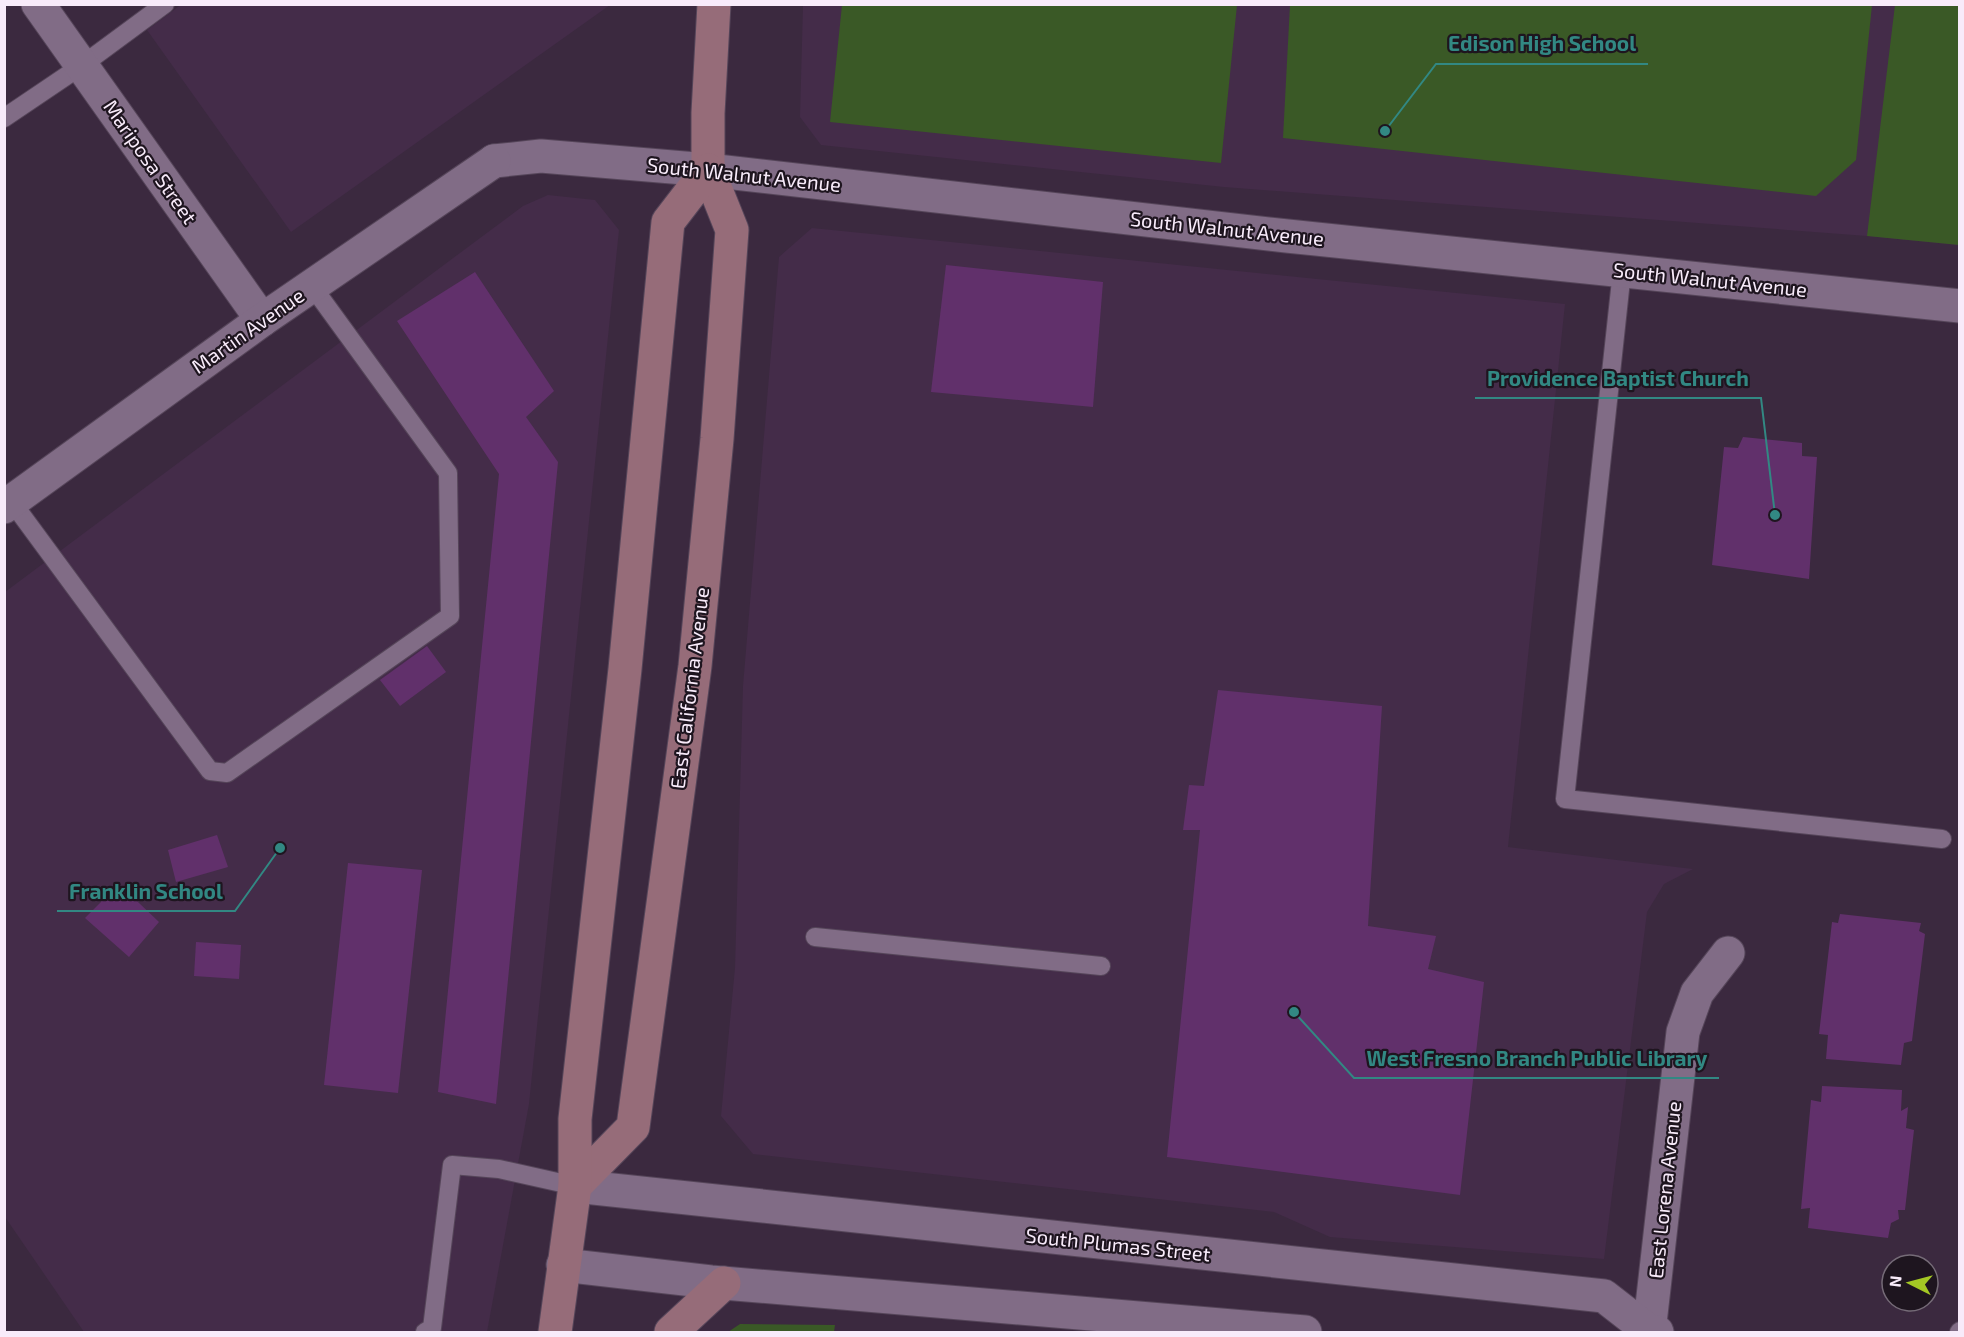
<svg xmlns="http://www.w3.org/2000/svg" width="1964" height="1337" viewBox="0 0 1964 1337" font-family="'Exo 2',sans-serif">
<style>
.built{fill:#442c49}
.green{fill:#3a5926}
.building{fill:#61306b}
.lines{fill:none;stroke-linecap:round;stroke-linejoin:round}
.service-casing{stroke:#554559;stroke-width:20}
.minor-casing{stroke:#554559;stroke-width:35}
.tertiary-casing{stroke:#554559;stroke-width:35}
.secondary-casing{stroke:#554559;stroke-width:35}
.service{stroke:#816c86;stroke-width:18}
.minor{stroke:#816c86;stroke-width:33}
.tertiary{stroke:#816c86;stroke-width:33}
.secondary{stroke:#966c79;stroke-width:33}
.labels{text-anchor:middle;stroke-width:4.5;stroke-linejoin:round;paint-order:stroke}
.street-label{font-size:20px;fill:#f8ebfa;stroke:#1e151f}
.leader{fill:none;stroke:#328883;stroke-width:2}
.callout-dot{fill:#328883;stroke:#1e151f;stroke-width:2}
.callout-label{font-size:21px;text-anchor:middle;font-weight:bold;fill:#328883;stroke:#1e151f;stroke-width:4.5;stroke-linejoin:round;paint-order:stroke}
</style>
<rect width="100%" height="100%" fill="#3b293f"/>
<g class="built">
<path d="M182 4H610V5L291 232 147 30Z"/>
<path d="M803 5H1959V245L1867 236 1224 187 821 145 800 117Z"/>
<path d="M548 195 595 200 619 230 529 1104 487 1332H84L5 1217V592L523 206Z"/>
<path d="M812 228 1565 304 1508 847 1693 869 1664 884 1647 912 1604 1259 1330 1237 1274 1212 753 1154 721 1116 735 968 743 686 779 257Z"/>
</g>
<g class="green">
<path d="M842 5H1237L1221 163 830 122Z"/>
<path d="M1290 5H1872L1856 160 1816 196 1283 138Z"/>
<path d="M1895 5H1959V245L1867 236Z"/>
<path d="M740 1324 835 1325 834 1332H728Z"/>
</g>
<g class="building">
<path d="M946 265 1103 282 1093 407 931 392Z"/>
<path d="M475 272 554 391 526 417 558 462 496 1104 438 1092 499 474 397 321Z"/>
<path d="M1743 437 1802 443V456L1817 457 1809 579 1712 565 1724 447 1738 448Z"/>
<path d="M427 646 446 672 400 706 380 680Z"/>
<path d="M1218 690 1382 706 1368 926 1436 936 1428 969 1484 982 1460 1195 1167 1157 1200 830H1183L1189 785 1204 786Z"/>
<path d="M217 835 228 867 176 882 168 850Z"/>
<path d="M348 863 422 870 398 1093 324 1085Z"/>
<path d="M119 884 159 922 129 957 85 918Z"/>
<path d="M1840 914 1921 923 1919 931 1925 934 1912 1041 1904 1043 1901 1065 1826 1059 1828 1035 1819 1034 1832 922 1838 923Z"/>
<path d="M196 942 241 945 239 979 194 976Z"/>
<path d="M1822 1086 1902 1090 1901 1111 1908 1107 1906 1128 1914 1130 1905 1210H1898L1899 1219 1891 1223 1888 1238 1808 1228 1810 1208 1801 1209 1811 1100 1821 1102Z"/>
</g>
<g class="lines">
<defs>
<g id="service">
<path d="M4 118 81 66 165 4"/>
<path d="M1622 271 1565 799 1942 839"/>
<path d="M12 502 210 771 227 773 450 616 448 473 312 286"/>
<path d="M815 937 1101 966"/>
<path d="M425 1332 432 1328 452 1165 499 1169 575 1186"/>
<path d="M1959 1332 1960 1331"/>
</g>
<g id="minor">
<path d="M38 4 262 320"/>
<path d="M494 161 541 156 708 170"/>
<path d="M1649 1332 1683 1032 1697 993 1728 953"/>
</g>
<g id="tertiary">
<path d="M708 170 1287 236 1960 306"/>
<path d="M4 507 262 320 494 161"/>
<path d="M575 1186 1604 1296 1649 1331 1657 1332"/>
<path d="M563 1265 711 1282 1305 1332"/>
</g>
<g id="secondary">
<path d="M575 1186 633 1127 695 666 717 439 732 230 708 170V113L714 4"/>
<path d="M555 1332 575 1186V1119L625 669 668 222 708 170"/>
<path d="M671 1332 724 1283"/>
</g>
</defs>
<use href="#service" class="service-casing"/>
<use href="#minor" class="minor-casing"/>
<use href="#tertiary" class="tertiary-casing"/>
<use href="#secondary" class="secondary-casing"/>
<use href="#service" class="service"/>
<use href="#minor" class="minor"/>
<use href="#tertiary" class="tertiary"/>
<use href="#secondary" class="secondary"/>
</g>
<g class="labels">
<g class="street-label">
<text transform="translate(150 162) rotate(55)" y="7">Mariposa Street</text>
<text transform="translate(744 175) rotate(6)" y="7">South Walnut Avenue</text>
<text transform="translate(1227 229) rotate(6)" y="7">South Walnut Avenue</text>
<text transform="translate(1710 280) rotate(6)" y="7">South Walnut Avenue</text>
<text transform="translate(248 331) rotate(-35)" y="7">Martin Avenue</text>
<text transform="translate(690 688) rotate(-83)" y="7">East California Avenue</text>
<text transform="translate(1665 1190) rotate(-84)" y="7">East Lorena Avenue</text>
<text transform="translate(1118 1245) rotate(6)" y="7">South Plumas Street</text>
</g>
</g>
<path class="leader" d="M1385 131L1436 64H1648M1775 515L1761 398H1475M280 848L235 911H57M1294 1012L1354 1078H1719"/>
<g class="callout-dot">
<circle cx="1385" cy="131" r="6"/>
<circle cx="1775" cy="515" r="6"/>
<circle cx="280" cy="848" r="6"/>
<circle cx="1294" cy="1012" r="6"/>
</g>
<g class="callout-label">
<text x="1542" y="51">Edison High School</text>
<text x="1618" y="386">Providence Baptist Church</text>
<text x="146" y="899">Franklin School</text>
<text x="1537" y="1066">West Fresno Branch Public Library</text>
</g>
<rect width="1964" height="1337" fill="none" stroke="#f8ebfa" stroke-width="12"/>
<g transform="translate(1910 1283) rotate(276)"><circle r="28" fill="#1e151f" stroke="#756b77" stroke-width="1.5"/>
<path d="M0-4.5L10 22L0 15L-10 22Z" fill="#a4c824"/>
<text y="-9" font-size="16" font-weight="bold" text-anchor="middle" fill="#f8ebfa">N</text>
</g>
</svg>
